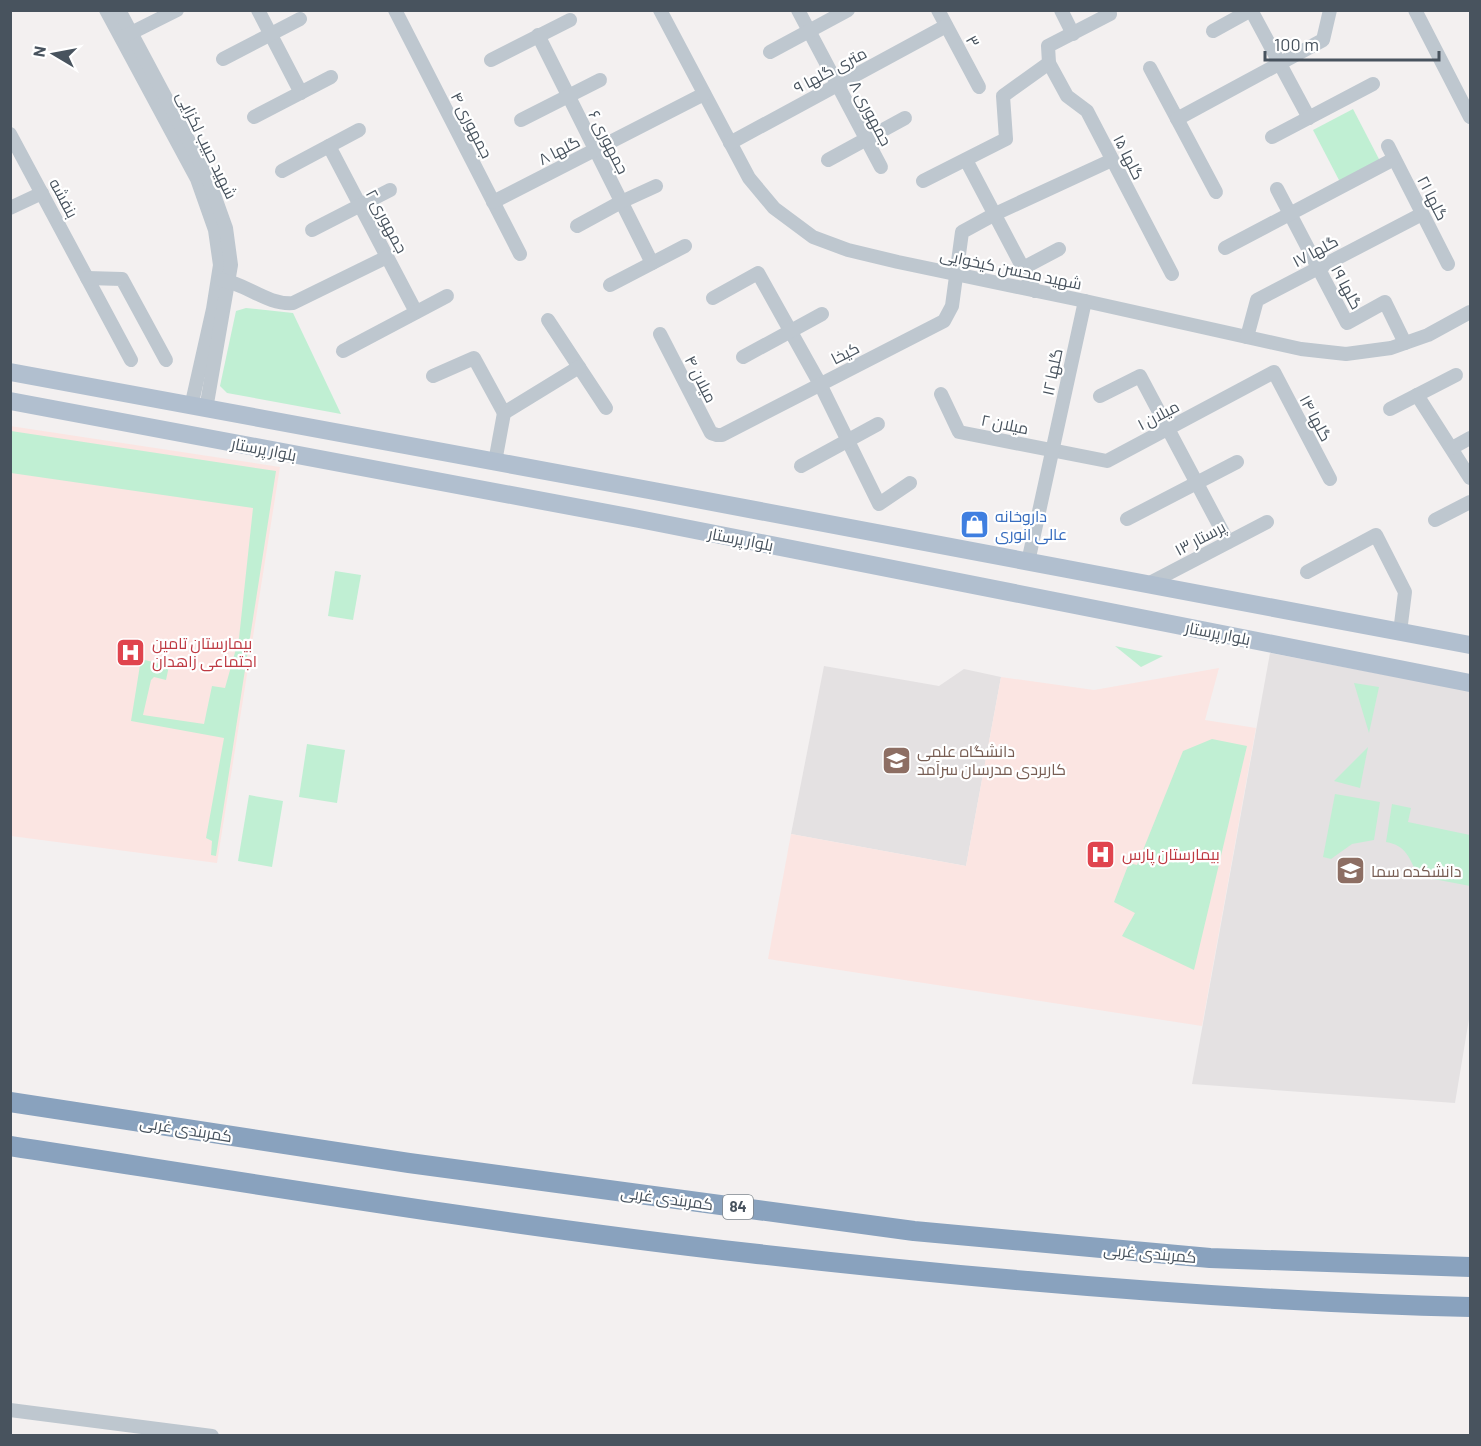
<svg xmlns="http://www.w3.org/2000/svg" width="1481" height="1446" viewBox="0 0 1481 1446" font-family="Barlow,Cairo,sans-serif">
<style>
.education{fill:#e4e1e2}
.medical{fill:#fbe5e2}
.green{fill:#c0efd3}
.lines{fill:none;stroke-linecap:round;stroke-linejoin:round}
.minor{stroke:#bec7cf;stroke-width:14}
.major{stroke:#b1bfcf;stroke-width:18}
.highway{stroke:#89a2be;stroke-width:20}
.labels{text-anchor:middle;stroke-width:4.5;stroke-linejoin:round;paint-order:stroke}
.shield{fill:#fff;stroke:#7f878e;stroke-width:1.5}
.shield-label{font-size:15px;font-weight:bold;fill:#48535e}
.street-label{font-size:16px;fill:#48535e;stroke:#fff}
.shop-label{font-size:16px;fill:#366cbe;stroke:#fff;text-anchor:start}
.health-label{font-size:16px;fill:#be3a42;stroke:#fff;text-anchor:start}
.education-label{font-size:16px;fill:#785e54;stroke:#fff;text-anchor:start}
</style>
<rect width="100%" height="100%" fill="#f3f0f0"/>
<g class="education">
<path d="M1270 653 1470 691V1013L1455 1103 1192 1084Z"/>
<path d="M824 666 939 686 964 669 1001 677 966 866 791 834Z"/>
</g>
<g class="medical">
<path d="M10 426 280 467 217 863 11 836Z"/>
<path d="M1219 668 1205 720 1256 728 1202 1026 768 959 791 834 966 866 1001 677 1094 690Z"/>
</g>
<g class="green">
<path d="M1353 109 1381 163 1340 182 1313 130Z"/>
<path d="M246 308 293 313 341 414 227 393 220 386 236 311Z"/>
<path d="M11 431 276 471 216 856 211 855 212 841 206 838 224 738 131 721 141 659 169 666 166 680 154 677 151 680 143 715 204 724 212 686 225 688 239 638 253 508 11 473Z"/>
<path d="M335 571 361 575 353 620 328 616Z"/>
<path d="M1115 646 1163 656 1141 667Z"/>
<path d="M1354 683 1379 687 1369 733Z"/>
<path d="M1212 739 1247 746 1194 970 1122 936 1135 913 1114 902 1129 863 1137 865 1183 751Z"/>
<path d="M307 744 345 750 337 803 299 797Z"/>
<path d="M1368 747 1360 788 1334 781Z"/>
<path d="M1335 794 1380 802 1374 840 1352 844 1331 859 1323 857Z"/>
<path d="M249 795 283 801 272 867 238 861Z"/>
<path d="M1392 804 1411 808 1408 822 1470 835V886L1418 876C1410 859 1406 845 1386 842Z"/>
</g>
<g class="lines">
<g class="minor">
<path d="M106 10 197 179 215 230 220 265 213 309 191 407"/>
<path d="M119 10 207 175 226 228 231 265 206 409"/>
<path d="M258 10 301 93"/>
<path d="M395 10 520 254"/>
<path d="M660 10 749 178 774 208 813 237 848 250 898 262 1085 301 1301 349 1346 354 1391 348 1428 335 1470 312"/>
<path d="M798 10 881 167"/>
<path d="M938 10 979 87"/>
<path d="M1061 10 1073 34"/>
<path d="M1251 10 1309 118"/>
<path d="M1415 10 1470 117"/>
<path d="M1110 14 1048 46 1049 63 1067 96 1087 111 1172 274"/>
<path d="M1213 31 1251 10"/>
<path d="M538 35 652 263"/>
<path d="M125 36 177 10"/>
<path d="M770 52 848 10"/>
<path d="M223 59 300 19"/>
<path d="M491 60 570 20"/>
<path d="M1150 68 1216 192"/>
<path d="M254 117 331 77"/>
<path d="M1177 119 1323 40 1330 10"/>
<path d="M521 120 600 80"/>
<path d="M10 134 131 360"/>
<path d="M1272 137 1373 84"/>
<path d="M730 143 946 26"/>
<path d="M329 146 416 312"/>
<path d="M1388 146 1448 264"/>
<path d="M828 160 905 118"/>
<path d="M966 160 1035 291"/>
<path d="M282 171 359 130"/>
<path d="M923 181 1006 139 1003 96 1049 63"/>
<path d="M1277 189 1347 323 1385 302 1405 343"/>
<path d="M493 202 704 94"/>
<path d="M10 208 42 193"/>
<path d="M577 226 621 202 656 186"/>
<path d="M312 230 390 190"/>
<path d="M1225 248 1394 159"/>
<path d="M1023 268 1059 249"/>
<path d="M87 278 122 279 166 360"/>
<path d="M222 280C247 284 267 305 293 303L387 257"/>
<path d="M610 285 685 246"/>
<path d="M713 298 758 273 820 384 879 504 910 483"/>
<path d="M548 320 606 408"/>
<path d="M660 334 711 433 717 435H722L944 321 952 306 962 232 995 214 1112 160"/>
<path d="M1247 337 1257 300 1422 214"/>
<path d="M343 351 447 296"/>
<path d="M743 357 822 314"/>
<path d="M433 376 474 358 504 413 579 367"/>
<path d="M941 394 959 432 1107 461 1274 372 1330 479"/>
<path d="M1417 395 1470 478"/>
<path d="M1100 396 1140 376 1228 542"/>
<path d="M1390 409 1456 375"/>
<path d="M1452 448 1470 438"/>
<path d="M495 462 504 413"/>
<path d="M801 466 878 424"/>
<path d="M1127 519 1237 462"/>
<path d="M1435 520 1470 502"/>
<path d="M1028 562 1085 301"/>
<path d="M1307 572 1376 535 1405 592 1400 632"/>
<path d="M1148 584 1267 522"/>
<path d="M10 1410 212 1436"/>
</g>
<g class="major">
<path d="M10 372 654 491 1470 645"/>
<path d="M10 401 639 519 1470 683"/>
</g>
<g class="highway">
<path d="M10 1102 409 1163 914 1231 1210 1258 1470 1267"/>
<path d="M10 1146C256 1184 502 1225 749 1253 988 1280 1230 1301 1470 1307"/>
</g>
</g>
<defs>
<symbol id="shop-square" viewBox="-11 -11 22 22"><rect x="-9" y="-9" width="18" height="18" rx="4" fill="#3f7fe0" stroke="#fff"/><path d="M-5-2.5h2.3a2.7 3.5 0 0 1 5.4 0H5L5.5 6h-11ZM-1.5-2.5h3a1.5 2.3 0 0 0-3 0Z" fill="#fff"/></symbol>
<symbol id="hospital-square" viewBox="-11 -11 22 22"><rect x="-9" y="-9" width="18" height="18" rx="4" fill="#e0444e" stroke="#fff"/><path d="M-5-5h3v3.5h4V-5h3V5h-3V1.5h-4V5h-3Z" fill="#fff"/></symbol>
<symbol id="university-square" viewBox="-11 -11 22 22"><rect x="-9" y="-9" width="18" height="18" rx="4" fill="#8d6e63" stroke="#fff"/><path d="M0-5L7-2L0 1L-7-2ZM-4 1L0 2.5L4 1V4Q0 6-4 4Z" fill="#fff"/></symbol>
</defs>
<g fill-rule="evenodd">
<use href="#shop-square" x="958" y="508" width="33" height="33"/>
<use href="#hospital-square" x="114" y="636" width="33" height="33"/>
<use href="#university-square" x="880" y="744" width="33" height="33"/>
<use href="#hospital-square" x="1084" y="838" width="33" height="33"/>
<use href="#university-square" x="1334" y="854" width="33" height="33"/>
</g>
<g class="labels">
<rect class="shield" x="723" y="1195" width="30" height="24" rx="4.5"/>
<g class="shield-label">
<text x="738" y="1212">84</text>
</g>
<g class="street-label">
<text transform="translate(973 41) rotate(61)" y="6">۳</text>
<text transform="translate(830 70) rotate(-28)" y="6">۹ متری گلها</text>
<text transform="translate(871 113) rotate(62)" y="6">جمهوری ۸</text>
<text transform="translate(472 125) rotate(63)" y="6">جمهوری ۴</text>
<text transform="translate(609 142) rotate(63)" y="6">جمهوری ۶</text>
<text transform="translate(207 145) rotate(64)" y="6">شهید حبیب لکزایی</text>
<text transform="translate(559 150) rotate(-27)" y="6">گلها ۸</text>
<text transform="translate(1129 157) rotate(63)" y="6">گلها ۱۵</text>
<text transform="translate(64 198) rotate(62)" y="6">بنفشه</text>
<text transform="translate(1433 198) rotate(63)" y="6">گلها ۲۱</text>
<text transform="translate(387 221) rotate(62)" y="6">جمهوری ۲</text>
<text transform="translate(1315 251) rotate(-28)" y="6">گلها ۱۷</text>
<text transform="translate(1011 269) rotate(12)" y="6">شهید محسن کیخوایی</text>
<text transform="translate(1347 287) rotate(62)" y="6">گلها ۱۹</text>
<text transform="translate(845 353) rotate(-27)" y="6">کیخا</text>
<text transform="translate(1052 372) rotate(-78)" y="6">گلها ۱۲</text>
<text transform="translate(701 379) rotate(63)" y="6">میلان ۴</text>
<text transform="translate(1158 415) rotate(-28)" y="6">میلان ۱</text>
<text transform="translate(1316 418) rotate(62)" y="6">گلها ۱۴</text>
<text transform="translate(1005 424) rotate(11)" y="6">میلان ۲</text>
<text transform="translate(264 449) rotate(11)" y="6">بلوار پرستار</text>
<text transform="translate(1200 538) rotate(-28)" y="6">پرستار ۱۳</text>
<text transform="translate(741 539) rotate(11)" y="6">بلوار پرستار</text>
<text transform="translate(1218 633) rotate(11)" y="6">بلوار پرستار</text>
<text transform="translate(186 1129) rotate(9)" y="6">کمربندی غربی</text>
<text transform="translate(667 1198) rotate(8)" y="6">کمربندی غربی</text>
<text transform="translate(1150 1253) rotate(5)" y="6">کمربندی غربی</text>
</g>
<g class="shop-label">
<text x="995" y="522">داروخانه<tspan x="995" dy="18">عالی انوری</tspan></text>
</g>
<g class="health-label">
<text x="152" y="649">بیمارستان تامین<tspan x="152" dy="18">اجتماعی زاهدان</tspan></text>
<text x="1122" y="860">بیمارستان پارس</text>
</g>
<g class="education-label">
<text x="917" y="757">دانشگاه علمی<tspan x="917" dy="18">کاربردی مدرسان سرآمد</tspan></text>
<text x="1371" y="877">دانشکده سما</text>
</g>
</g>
<rect width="1481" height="1446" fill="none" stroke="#48535e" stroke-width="24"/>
<g transform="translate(54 54) rotate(280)" stroke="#ffffff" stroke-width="4.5" paint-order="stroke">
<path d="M0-4.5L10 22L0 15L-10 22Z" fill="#48535e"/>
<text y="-9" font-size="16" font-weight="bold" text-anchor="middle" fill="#48535e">N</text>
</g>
<path d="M1265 51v9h174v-9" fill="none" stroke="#48535e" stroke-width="3"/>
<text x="1274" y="51" font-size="18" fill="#48535e" stroke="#ffffff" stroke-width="4.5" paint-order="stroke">100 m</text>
</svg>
